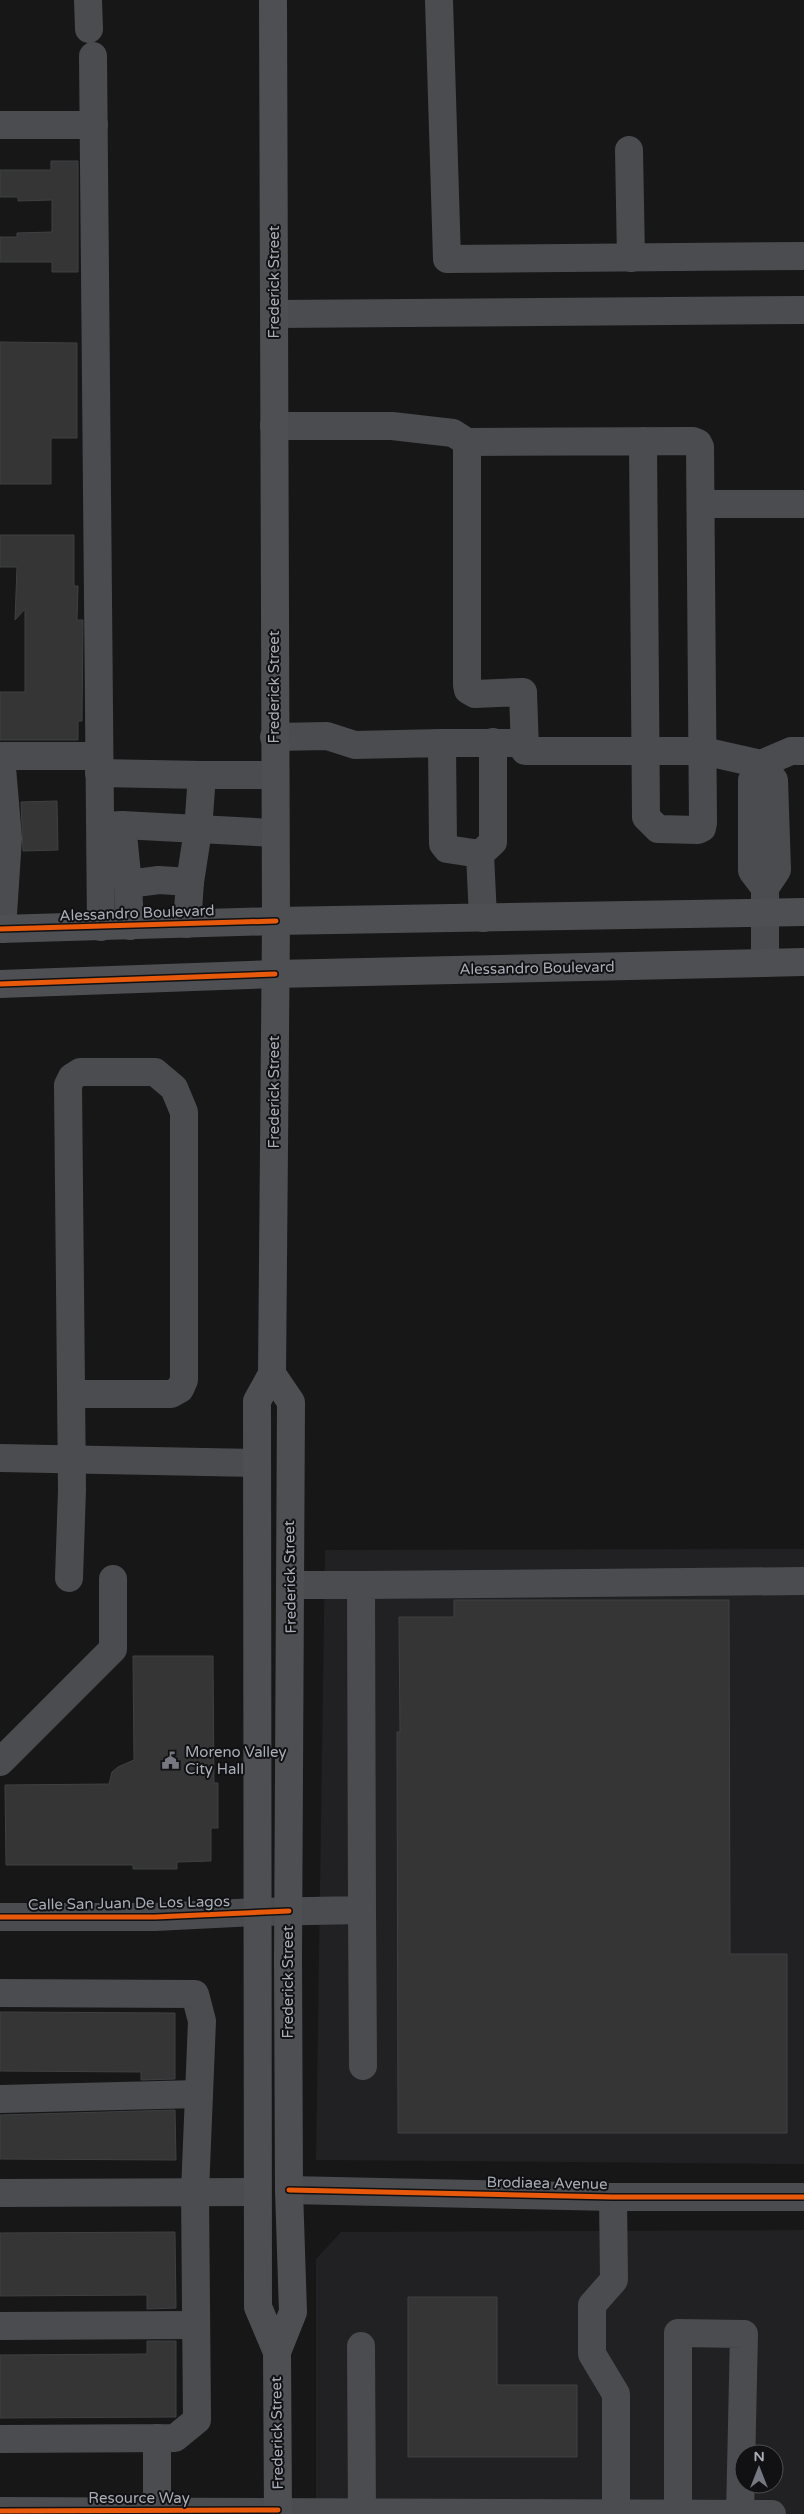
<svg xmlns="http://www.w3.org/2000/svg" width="804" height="2514" viewBox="0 0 804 2514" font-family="'Varela Round',sans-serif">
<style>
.built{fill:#212123;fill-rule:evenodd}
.building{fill:#353536;stroke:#3f4043}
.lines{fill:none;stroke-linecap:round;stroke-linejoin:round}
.minor{stroke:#4b4c50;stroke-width:28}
.major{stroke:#4d4f52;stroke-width:28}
.cycleway-casing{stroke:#111113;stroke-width:8}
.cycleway{stroke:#e8590c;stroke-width:5}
.labels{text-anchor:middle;stroke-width:4;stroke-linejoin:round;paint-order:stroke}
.street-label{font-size:15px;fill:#a8adb8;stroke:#111113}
.poi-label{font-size:15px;fill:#a8adb8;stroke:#111113;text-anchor:start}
</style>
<rect width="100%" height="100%" fill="#171717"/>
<g class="built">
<path d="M804 1549V2164L316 2160 325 1550Z"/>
<path d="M804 2230V2514H316V2259L341 2232ZM744 2454H774V2484H744Z"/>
</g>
<g class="building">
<path d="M51 161H78V272H52V262H0V237H17V233L52 232V200L18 201V197H0V170H51Z"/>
<path d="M0 342 77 343V438H51V484H0Z"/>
<path d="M0 535H74V586H78L77 620H83L82 721H78V740H0V692H25V609L15 620 17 567H0Z"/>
<path d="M57 801 58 850 23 851 21 802Z"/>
<path d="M454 1600H729L730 1954H787V2133H398L397 1732H400L399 1617H454Z"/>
<path d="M133 1656H213L214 1783H218V1828H211V1861L177 1862V1869H133V1865H6L5 1785 109 1784 112 1772 118 1767 134 1760Z"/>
<path d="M0 2012 175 2013V2079L141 2080V2072L0 2071Z"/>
<path d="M175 2110 176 2160 0 2159V2115Z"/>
<path d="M175 2232 176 2308 147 2309V2295L0 2296V2233Z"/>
<path d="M408 2297H497V2385H577V2457H408Z"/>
<path d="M147 2341H176V2417L0 2418V2355L147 2354Z"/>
</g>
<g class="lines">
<g class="minor">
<path d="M88 0 89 29"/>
<path d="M439 0 447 259 804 256"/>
<path d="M93 56 101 927"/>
<path d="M0 125H94"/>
<path d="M629 150 631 258"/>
<path d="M274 314 804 310"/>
<path d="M274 426H392L453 433 467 442 693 441 698 443 700 447 703 823 702 828 698 830 658 829 646 817 643 441"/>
<path d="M467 442V685L468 690 475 694 523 692 525 751H703L761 764 791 751H804"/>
<path d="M701 504H804"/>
<path d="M274 737 327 736 355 745 442 743 443 844 447 849 480 854 483 918"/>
<path d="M442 743H511"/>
<path d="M0 756H99"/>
<path d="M1 756 8 838 2 929"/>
<path d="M761 764 774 780 777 870 765 888V963"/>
<path d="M761 764 752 780V871L765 888"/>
<path d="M99 773 202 775"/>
<path d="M122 825 275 833"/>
<path d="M104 826 122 825 128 884"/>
<path d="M480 854 493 842V742"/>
<path d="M190 882 198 830 202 775H274"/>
<path d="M130 926 128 884 159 880 190 882 187 924"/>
<path d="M0 1458 256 1463"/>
<path d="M69 1578 72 1490 68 1085 72 1077 80 1072H155L174 1088 184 1112V1380L180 1389 171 1394H72"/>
<path d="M290 1585H361"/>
<path d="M0 1762 113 1649V1579"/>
<path d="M362 1910 363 2066"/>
<path d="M0 1917H155L258 1912 362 1910 361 1585 804 1581"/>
<path d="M0 1993 195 1994 202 2021 195 2192 197 2420 175 2438 0 2439"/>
<path d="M0 2099 199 2094"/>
<path d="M289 2190 613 2197H804"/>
<path d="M0 2193 257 2192"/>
<path d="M613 2197 614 2280 592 2305V2354L616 2394V2512"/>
<path d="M0 2326 196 2325"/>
<path d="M361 2346 362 2514"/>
<path d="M0 2511 772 2514"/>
<path d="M157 2511V2438"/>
<path d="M678 2514V2333L744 2334 740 2514"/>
</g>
<g class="major">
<path d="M273 0 276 921 272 1374 257 1401 258 2307 277 2352 278 2514"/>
<path d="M0 929 276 921 804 912"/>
<path d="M0 984 275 974 804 962"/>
<path d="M272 1374 291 1402 288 1958 289 2190 293 2312 277 2352"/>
</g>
<defs>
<g id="cycleway">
<path d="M0 929 276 921"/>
<path d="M0 984 275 974"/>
<path d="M0 1917H155L289 1911"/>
<path d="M289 2190 613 2197H804"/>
<path d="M0 2511 278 2510"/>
</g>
</defs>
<use href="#cycleway" class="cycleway-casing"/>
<use href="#cycleway" class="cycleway"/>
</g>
<defs>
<symbol id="civic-bare" viewBox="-9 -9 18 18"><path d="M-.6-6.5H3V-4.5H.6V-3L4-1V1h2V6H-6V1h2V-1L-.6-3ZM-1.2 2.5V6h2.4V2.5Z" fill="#757880" stroke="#111113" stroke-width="2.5" paint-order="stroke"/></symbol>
</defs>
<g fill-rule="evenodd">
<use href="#civic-bare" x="158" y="1748" width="25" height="25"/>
</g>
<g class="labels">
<g class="street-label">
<text transform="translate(274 282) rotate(-90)" y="5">Frederick Street</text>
<text transform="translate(274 687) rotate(-90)" y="5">Frederick Street</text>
<text transform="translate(137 913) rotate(-2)" y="5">Alessandro Boulevard</text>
<text transform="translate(537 968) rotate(-1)" y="5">Alessandro Boulevard</text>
<text transform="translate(274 1092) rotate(-90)" y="5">Frederick Street</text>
<text transform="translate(290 1577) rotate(-91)" y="5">Frederick Street</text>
<text transform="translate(129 1903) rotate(-1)" y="5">Calle San Juan De Los Lagos</text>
<text transform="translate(288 1982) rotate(-90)" y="5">Frederick Street</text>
<text transform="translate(547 2183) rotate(1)" y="5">Brodiaea Avenue</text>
<text transform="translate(277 2433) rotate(-91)" y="5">Frederick Street</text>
<text x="139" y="2503">Resource Way</text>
</g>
<g class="poi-label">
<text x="185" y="1757">Moreno Valley<tspan x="185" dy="17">City Hall</tspan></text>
</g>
</g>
<g transform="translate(759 2469)"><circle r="24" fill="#111113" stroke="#4d4f55"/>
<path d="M0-4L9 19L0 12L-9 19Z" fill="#757880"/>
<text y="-8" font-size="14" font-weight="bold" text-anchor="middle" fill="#a8adb8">N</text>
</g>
</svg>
